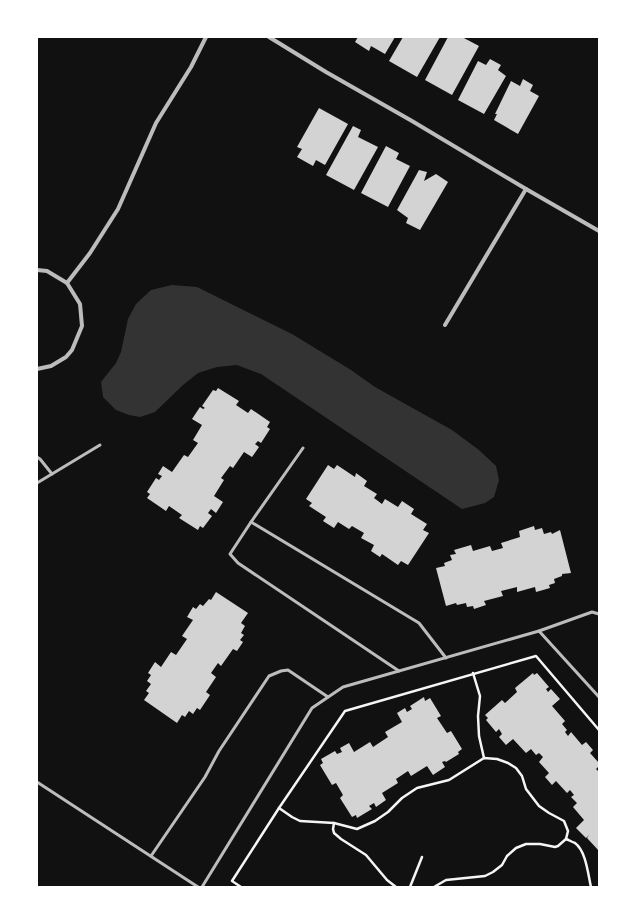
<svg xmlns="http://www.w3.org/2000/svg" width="636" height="924" viewBox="0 0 636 924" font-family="'DejaVu Sans',sans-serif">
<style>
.water{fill:#333}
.building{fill:#d3d3d3}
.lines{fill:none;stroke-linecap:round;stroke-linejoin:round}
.path{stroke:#f5f5f5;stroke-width:2.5}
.service{stroke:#bcbcbc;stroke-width:3}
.minor{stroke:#bcbcbc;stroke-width:4}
</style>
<rect width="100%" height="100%" fill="#111"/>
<path class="water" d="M172 285 197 287 292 334 351 370 375 387 452 430 479 450 496 466 499 480 494 497 485 503 462 509 261 374 237 365 217 367 198 373 183 385 155 412 140 417 129 415 116 410 103 397 101 382 116 363 121 352 128 319 136 304 151 290Z"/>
<g class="building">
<path d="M358 37H395L385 54 371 46 369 51 355 42Z"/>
<path d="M403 37H440L417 77 389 61Z"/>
<path d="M448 37H462L479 46 452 95 425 80Z"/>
<path d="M490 59 501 65 498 70 506 76 484 114 458 100 478 61 486 65Z"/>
<path d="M523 79 533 85 530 91 539 96 518 134 494 120 497 114H495L511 81 520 86Z"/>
<path d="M319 108 348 124 325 165 316 160 313 166 297 157 302 149 297 147Z"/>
<path d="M353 126 361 130 358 137 378 147 354 190 326 175Z"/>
<path d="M386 146 399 153 396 159 410 166 388 207 361 193Z"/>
<path d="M419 170 427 172 424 181 436 174 448 182 420 230 406 223 408 218 397 210Z"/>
<path d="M218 388 239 401 236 405 248 413 251 409 270 422 267 427 270 429 261 443 258 441 255 444 259 447 252 457 244 452 233 468 230 466 221 478 224 480 214 496 223 502 216 513 211 509 208 513 212 516 203 528 200 526 198 530 179 518 182 515 169 506 166 511 147 498 150 494 147 492 156 478 159 480 162 476 158 474 163 466 172 472 184 455 188 457 198 443 193 440 202 425 192 419 200 407 203 409 205 408 202 406 213 390 216 391Z"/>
<path d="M328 465 334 469 337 465 355 477 356 473 367 481 364 486 377 494 374 498 382 504 385 499 398 507 402 501 414 509 411 514 427 524 423 530 429 533 408 565 401 561 398 565 382 554 380 557 371 551 374 545 361 538 364 533 352 526 349 529 338 522 334 528 323 521 326 517 309 506 312 503 306 499Z"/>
<path d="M534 526 535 530 542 528 544 534 551 532 552 534 560 530 571 573 562 574V576L554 579 555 583 549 585 550 588 536 592 535 587 517 592V587L501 591 503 596 484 601 486 605 474 609 473 606 467 607 466 603 457 605 456 603 446 606 436 568 445 566 444 563 452 560 450 555 456 554 454 550 471 545 473 551 490 546 492 551 503 548 501 543 520 537 519 531Z"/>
<path d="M216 592 248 613 241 623 245 626 241 633 244 635 240 640 243 642 237 651 233 649 221 666 218 663 211 673 216 677 206 692 210 695 200 710 197 708 193 714 189 711 185 717 182 715 177 723 144 700 149 693 146 691 151 684 147 681 151 675 148 673 155 662 161 667 171 652 176 655 187 639 182 636 193 620 187 617 193 607 196 609 200 604 203 606 209 599 211 600Z"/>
<path d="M533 673 534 675 537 673 549 687 546 689 548 692 551 689 560 699 552 706 565 721 562 724 567 730 565 732 568 736 571 732 582 745 586 742 593 750 590 753 599 763V766L596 769 598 771 599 770V851L587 838 589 835 586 838 576 828 584 820 573 807 577 803 571 797 574 795 570 790 567 793 556 781 552 785 545 777 549 773 539 762 543 757 539 753 536 755 531 749 526 753 513 739 506 745 499 737 502 734 499 729 496 732 486 720 488 718 485 715 502 700 505 703 517 692 515 688Z"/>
<path d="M424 697 425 701 430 698 441 716 437 718 447 733 451 731 462 749 458 752 459 754 446 762 445 761 442 762 445 767 433 775 427 766 411 776 408 771 396 779 398 783 382 793 386 800 376 807 374 803 369 806 372 809 357 818 356 815 352 817 340 798 343 795 336 783 332 785 320 765 323 763 321 759 335 751 337 754 342 752 340 748 349 743 354 752 370 742 373 747 388 737 385 732 402 722 397 713 405 708 407 712 412 709 410 706Z"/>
</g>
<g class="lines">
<g class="path">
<path d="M473 673 480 696 478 716 479 736 484 758"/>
<path d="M279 808 345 711 536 656 599 730"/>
<path d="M334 823 357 829 375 821 388 812 402 798 417 788 449 780 484 758 497 759 508 763 516 768 522 776 526 789 539 806 549 813 564 821 568 831 566 839"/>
<path d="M241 887 232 881 279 808 292 817 300 821 334 823 333 829 334 833 341 839 366 855 387 880 396 887"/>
<path d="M410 887 422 857"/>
<path d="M434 887 446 880 485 876 493 872 502 865 507 856 516 848 526 844H540L555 847 558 846 566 839C569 840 572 842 575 843 586 851 588 874 591 887"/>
</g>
<g class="service">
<path d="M303 448 251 522 419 623 446 658"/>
<path d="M37 457 40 459 52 474"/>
<path d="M37 483 100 445"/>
<path d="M251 522 230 554 238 563 399 671"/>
<path d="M539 631 592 612 599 614"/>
<path d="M37 782 198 887"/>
<path d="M151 856 205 777 219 751 269 676 281 671 288 670 328 697"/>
<path d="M202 887 312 708 343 687 539 631 599 697"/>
</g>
<g class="minor">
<path d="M269 37 326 72 412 121 526 189 599 231"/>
<path d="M37 270 47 271 67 283 80 304 82 326 72 350 66 357 51 366 37 369"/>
<path d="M67 283 90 253 118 209 156 123 191 67 206 37"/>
<path d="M445 325 526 189"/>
</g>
</g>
<rect width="636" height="924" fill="none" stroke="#ffffff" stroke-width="76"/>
</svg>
